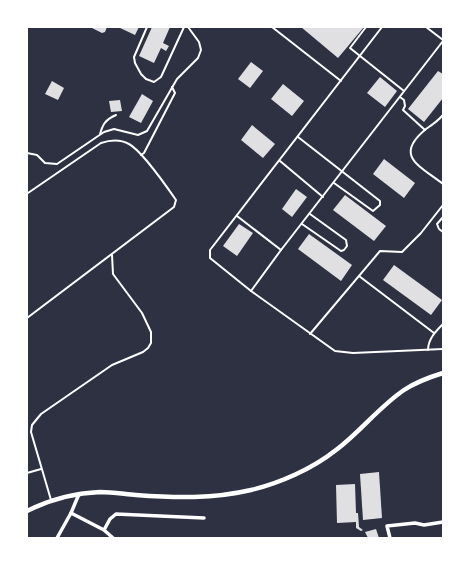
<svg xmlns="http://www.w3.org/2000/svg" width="470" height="565" viewBox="0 0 470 565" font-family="'Source Sans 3',sans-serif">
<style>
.building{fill:#e0e0e3}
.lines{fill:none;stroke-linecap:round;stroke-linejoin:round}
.service{stroke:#fff;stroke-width:2}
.minor{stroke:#fff;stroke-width:3.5}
.tertiary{stroke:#fff;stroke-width:4.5}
</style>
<rect width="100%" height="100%" fill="#2d3142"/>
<g class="building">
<path d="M90 27H107L105 32 102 33Z"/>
<path d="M118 27H139L135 35Z"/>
<path d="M152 27H170L163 43 169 46 166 51 161 48 154 63 139 56Z"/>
<path d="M301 27H364L338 58Z"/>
<path d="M251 62 263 71 250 88 238 79Z"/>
<path d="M438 71 443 74V98L424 122 408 109Z"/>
<path d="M380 77 397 91 385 107 367 93Z"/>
<path d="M52 81 64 88 58 100 45 94Z"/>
<path d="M283 84 304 101 292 116 271 99Z"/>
<path d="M142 94 153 101 141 123 129 117Z"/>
<path d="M120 100 122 111 111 112 109 101Z"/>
<path d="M252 125 275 144 263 158 241 140Z"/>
<path d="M384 159 415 183 404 198 373 174Z"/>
<path d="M296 189 307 197 292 217 282 209Z"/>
<path d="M345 195 386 226 374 241 333 210Z"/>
<path d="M239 224 253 233 237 256 223 246Z"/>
<path d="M309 234 352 265 341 281 298 249Z"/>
<path d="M394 265 442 300 431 315 383 280Z"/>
<path d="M379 472 382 518 363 520 360 474Z"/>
<path d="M355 484 356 513H358L359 527 363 530 361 531 356 528V522L337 523 336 485Z"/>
<path d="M376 529 379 538H368L365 532Z"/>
</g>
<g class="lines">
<g class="service">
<path d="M147 27 134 57 135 63 141 74 146 79 154 82 161 77 184 27"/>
<path d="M272 27 341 81"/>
<path d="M366 27 350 48 404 91"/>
<path d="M382 27 210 250V258L251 291 335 351 353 353 443 349"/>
<path d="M426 27 443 40"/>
<path d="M400 97 404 100 405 106 403 110 425 130"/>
<path d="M443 115C438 121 432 125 426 129 393 156 420 166 443 184"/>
<path d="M100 134C103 124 105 120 116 115"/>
<path d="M298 137 380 201V205L373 211 334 183"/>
<path d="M27 153 37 155 45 163 57 164 104 132 114 129 138 135 147 131 177 79 198 58 201 50 199 42 188 27"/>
<path d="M141 155 144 153 175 93 172 87"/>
<path d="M280 161 323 197"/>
<path d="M237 216 281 250"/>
<path d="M443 217 437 224 439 229 443 232"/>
<path d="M302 224 341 251 344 250 347 246 346 240 310 214"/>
<path d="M359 276 434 333"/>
<path d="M251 291 281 250 443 41"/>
<path d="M27 318 174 207 176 200C167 187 142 151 129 144 120 139 110 140 101 143L28 193"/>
<path d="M310 334 380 251 402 252 421 233 443 205"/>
<path d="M428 350C428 339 436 331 443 324"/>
<path d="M27 473 41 469"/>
<path d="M51 500 31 432 32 425 41 414 112 365 143 352 148 348 151 343V332L142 313 113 274 112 255"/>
</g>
<g class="minor">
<path d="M79 494 71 513 104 530 113 538"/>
<path d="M104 530 110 519 116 514 204 518"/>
<path d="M57 538 71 513"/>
<path d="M390 538 387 526 415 523 424 525 443 522"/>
</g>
<path class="tertiary" d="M27 511C49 500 75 493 100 492 112 492 124 494 136 495 175 498 213 499 251 490 280 483 312 469 336 450 360 432 379 407 404 390 416 382 430 377 443 373"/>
</g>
<rect width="470" height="565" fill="none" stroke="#ffffff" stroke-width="56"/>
</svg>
